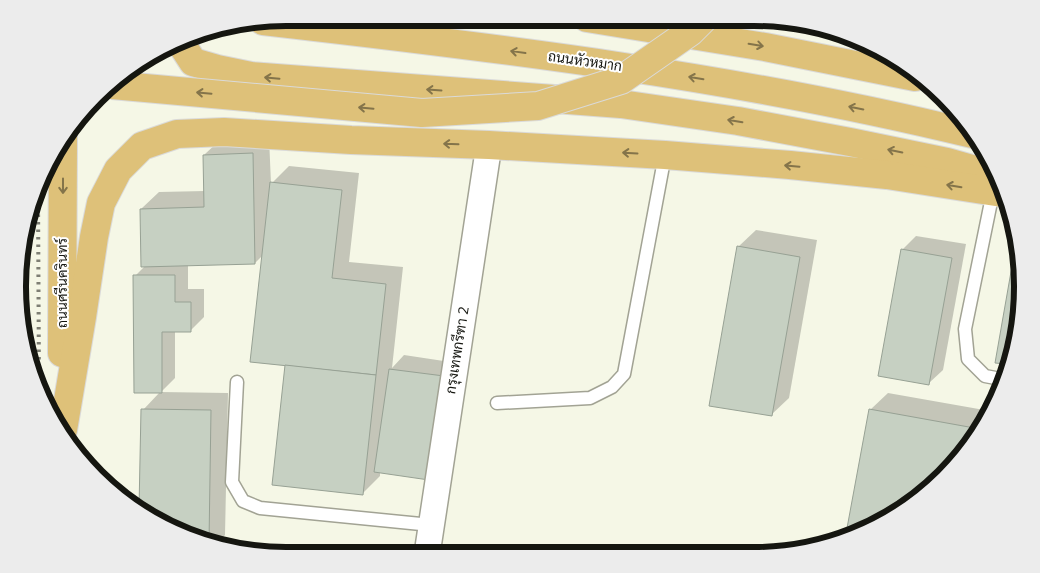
<svg xmlns="http://www.w3.org/2000/svg" width="1040" height="573" viewBox="0 0 1040 573" font-family="'Nunito Sans',Sarabun,sans-serif">
<style>
.shadow{fill:#0003}
.building{fill:#c6d0c2;stroke:#97a194}
.lines{fill:none;stroke-linecap:round;stroke-linejoin:round}
.lane-casing{stroke:#a2a394;stroke-width:15}
.street-casing{stroke:#a2a394;stroke-width:28}
.primary-casing{stroke:#dadad9;stroke-width:30}
.lane{stroke:#fff;stroke-width:12}
.street{stroke:#fff;stroke-width:25}
.primary{stroke:#dec179;stroke-width:28}
.rail{stroke:#7e7f74;stroke-width:4;stroke-dasharray:2.5 5;stroke-linecap:butt}
.primary-bridge-casing{stroke:#dadad9;stroke-width:30;stroke-linecap:butt}
.primary-bridge{stroke:#dec179;stroke-width:28}
.oneway{stroke:#84744a}
.labels{text-anchor:middle;stroke-width:4;stroke-linejoin:round;paint-order:stroke}
.street-label{font-size:14px;fill:#151610;stroke:#fff}
.rim{fill:none;stroke:#151610;stroke-width:6}
</style>
<rect width="100%" height="100%" fill="#f5f7e6"/>
<g class="shadow">
<path d="M269 137 271 184 289 166 359 173 349 262 403 267 392 368 404 355 457 363 380 472V476L362 494 287 364 264 254 255 263 188 264V289H204V317L190 331H175V378L161 392 228 393 225 535 215 546 152 520 143 410 160 392 135 276 145 266 141 209 159 192 205 191 204 155 222 138Z"/>
<path d="M756 230 817 240 789 398 771 415 738 247Z"/>
<path d="M916 236 966 244 943 370 929 383 902 250Z"/>
<path d="M888 393 990 411 987 421 956 464 903 510 847 538 870 410Z"/>
</g>
<g class="building">
<path d="M253 153 255 264 141 267 140 209 204 207 203 155Z"/>
<path d="M270 182 342 190 332 278 386 284 376 375 250 362Z"/>
<path d="M737 246 800 257 772 416 709 406Z"/>
<path d="M901 249 952 258 929 385 878 376Z"/>
<path d="M1012 266 1017 267 1020 321 1006 364 995 363Z"/>
<path d="M133 275H175V302H191V332H162V393H134Z"/>
<path d="M285 365 376 375 363 495 272 485Z"/>
<path d="M389 369 444 376 429 480 374 472Z"/>
<path d="M141 409 211 410 209 543 152 520 139 509Z"/>
<path d="M869 409 980 429 956 464 903 510 845 539Z"/>
</g>
<g class="lines">
<defs>
<g id="lane">
<path d="M993 192 965 329 968 359 985 376 1001 379"/>
<path d="M237 382 232 482 243 501 260 508 431 525"/>
<path d="M497 403 590 398 612 387 624 374 665 155"/>
</g>
<path id="street" d="M427 554 489 145"/>
<g id="primary">
<path d="M587 18 765 47 915 77"/>
<path d="M263 21C501 48 739 77 972 134"/>
<path d="M181 42 182 45 193 62 217 69 251 76 621 104 738 121 850 142 947 162 993 175"/>
<path d="M62 353 63 137"/>
<path d="M63 430 82 317 94 237 101 203 118 170 142 146 177 134 224 132 351 140 489 145 665 155 790 165 887 175 1002 193"/>
</g>
</defs>
<use href="#lane" class="lane-casing"/>
<use href="#street" class="street-casing"/>
<use href="#primary" class="primary-casing"/>
<use href="#lane" class="lane"/>
<use href="#street" class="street"/>
<use href="#primary" class="primary"/>
<path class="rail" d="M38 192 39 391"/>
<defs>
<path id="primary-bridge" d="M112 85 422 113 538 106 621 80 690 32 704 18"/>
</defs>
<use href="#primary-bridge" class="primary-bridge-casing"/>
<use href="#primary-bridge" class="primary-bridge"/>
</g>
<defs><path id="oneway-shaft" d="M-6 0H5M1.5-3L5.5 0L1.5 3" fill="none" stroke-width="1.6" stroke-linecap="round" stroke-linejoin="round" transform="scale(1.25)"/></defs>
<g class="oneway">
<use href="#oneway-shaft" transform="translate(756 45) rotate(9)"/>
<use href="#oneway-shaft" transform="translate(518 52) rotate(-172)"/>
<use href="#oneway-shaft" transform="translate(272 78) rotate(-175)"/>
<use href="#oneway-shaft" transform="translate(696 78) rotate(-171)"/>
<use href="#oneway-shaft" transform="translate(434 90) rotate(-176)"/>
<use href="#oneway-shaft" transform="translate(204 93) rotate(-175)"/>
<use href="#oneway-shaft" transform="translate(366 108) rotate(-175)"/>
<use href="#oneway-shaft" transform="translate(856 108) rotate(-169)"/>
<use href="#oneway-shaft" transform="translate(735 121) rotate(-171)"/>
<use href="#oneway-shaft" transform="translate(451 144) rotate(-178)"/>
<use href="#oneway-shaft" transform="translate(895 151) rotate(-168)"/>
<use href="#oneway-shaft" transform="translate(630 153) rotate(-177)"/>
<use href="#oneway-shaft" transform="translate(792 166) rotate(-175)"/>
<use href="#oneway-shaft" transform="translate(63 186) rotate(90)"/>
<use href="#oneway-shaft" transform="translate(954 186) rotate(-171)"/>
</g>
<g class="labels">
<g class="street-label">
<text transform="translate(585 61) rotate(8)" y="5">ถนนหัวหมาก</text>
<text transform="translate(62 283) rotate(-90)" y="5">ถนนศรีนครินทร์</text>
<text transform="translate(457 350) rotate(-81)" y="5">กรุงเทพกรีฑา 2</text>
</g>
</g>
<path d="M0 0H1040V573H0ZM286 26H754A260 260 0 0 1 1014 286V287A260 260 0 0 1 754 547H286A260 260 0 0 1 26 287V286A260 260 0 0 1 286 26Z" fill="#ececec" fill-rule="evenodd"/>
<path class="rim" d="M286 26H754A260 260 0 0 1 1014 286V287A260 260 0 0 1 754 547H286A260 260 0 0 1 26 287V286A260 260 0 0 1 286 26Z"/>
</svg>
